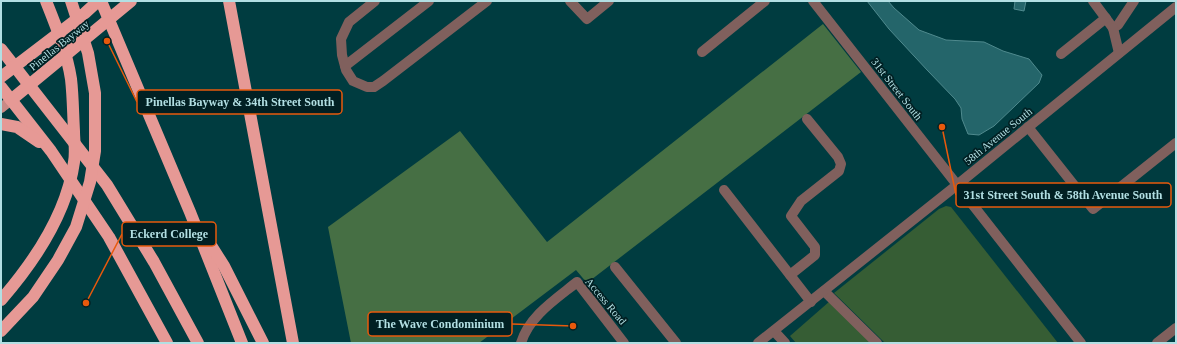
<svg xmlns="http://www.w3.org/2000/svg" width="1177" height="344" viewBox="0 0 1177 344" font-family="'Times New Roman',serif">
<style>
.green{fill:#365d34}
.forest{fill:#466f44}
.water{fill:#24656a;stroke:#4f8a8e}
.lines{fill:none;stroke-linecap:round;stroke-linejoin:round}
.minor{stroke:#80605d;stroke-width:10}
.major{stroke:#c98985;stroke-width:10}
.highway{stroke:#e69995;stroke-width:12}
.labels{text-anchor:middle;stroke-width:3.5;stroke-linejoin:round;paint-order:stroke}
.street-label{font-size:11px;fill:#b2dfe3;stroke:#012023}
.leader{fill:none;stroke:#e8590c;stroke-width:1.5}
.callout-dot{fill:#e8590c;stroke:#012023;stroke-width:1.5}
.callout{fill:#012023;stroke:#e8590c;stroke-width:1.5}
.callout-label{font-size:12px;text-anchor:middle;font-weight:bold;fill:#b2dfe3}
</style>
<rect width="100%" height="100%" fill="#003c40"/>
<g class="green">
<path d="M946 206 951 207 1058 343H885L834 293 939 209Z"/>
<path d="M830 301 874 343H796L790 336Z"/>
</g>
<path class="forest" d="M823 24 861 72 587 283 576 270 479 343H351L328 227 460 131 547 242Z"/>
<g class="water">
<path d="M867 1H888L894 8 919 30 946 40 984 42 1003 51 1029 59 1042 75 1039 83 994 126 979 135 968 134 962 119 961 108 955 99 928 71 889 29Z"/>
<path d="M1015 1H1026L1024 11 1014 9Z"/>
</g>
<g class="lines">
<g class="minor">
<path d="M375 1 349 22 341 39 342 55 346 70 353 81 367 87H374L383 81 487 1"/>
<path d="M570 1 587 19 609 1"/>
<path d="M813 1 1081 343"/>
<path d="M1093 1 1113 28 1118 25 1134 1"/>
<path d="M1113 28 1119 53"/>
<path d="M702 52 765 1"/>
<path d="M1061 54 1106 18"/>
<path d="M345 66 429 1"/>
<path d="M1028 127 1093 209 1176 143"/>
<path d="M724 190 811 302"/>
<path d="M615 267 676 343"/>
<path d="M790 275 815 255V247L791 216 801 201 839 171 841 164 838 157 807 119"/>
<path d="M824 291 877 343"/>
<path d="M774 331 785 343"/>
<path d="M521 343C529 316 556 299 577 282L624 343"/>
<path d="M758 343 957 185 1176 7"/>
<path d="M1157 343 1176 328"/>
</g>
<path class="major" d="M1 108 11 100"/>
<g class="highway">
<path d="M101 1 190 212 242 343"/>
<path d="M229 1 293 343"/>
<path d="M1 49 107 185 154 262 198 343"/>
<path d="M1 77 85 13 98 1"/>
<path d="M1 87 51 151 109 237 167 343"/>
<path d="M11 100 131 1"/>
<path d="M1 124 17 127 39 142"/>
<path d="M205 236 224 266 263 343"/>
<path d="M1 300C34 262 67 213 74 162 76 152 74 141 74 131 73 114 73 96 71 79 67 53 56 26 46 1"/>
<path d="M1 331 33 297 58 260 76 227 90 182 95 151V93L88 53 71 1"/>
</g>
</g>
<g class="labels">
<g class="street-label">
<text transform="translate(59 45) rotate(-39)" y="4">Pinellas Bayway</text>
<text transform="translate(897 89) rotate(52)" y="4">31st Street South</text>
<text transform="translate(998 136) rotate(-39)" y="4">58th Avenue South</text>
<text transform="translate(606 301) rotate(50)" y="4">Access Road</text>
</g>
</g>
<path class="leader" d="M107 41L137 102M942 127L956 195M86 303L122 234M573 326L512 324"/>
<g class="callout-dot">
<circle cx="107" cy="41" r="4"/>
<circle cx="942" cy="127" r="4"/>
<circle cx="86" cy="303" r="4"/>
<circle cx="573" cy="326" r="4"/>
</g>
<g class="callout">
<rect x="137" y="90" width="205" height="24" rx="4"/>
<rect x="956" y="183" width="215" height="24" rx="4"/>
<rect x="122" y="222" width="94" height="24" rx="4"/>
<rect x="368" y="312" width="144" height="24" rx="4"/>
</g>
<g class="callout-label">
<text x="240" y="106">Pinellas Bayway &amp; 34th Street South</text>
<text x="1063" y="199">31st Street South &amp; 58th Avenue South</text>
<text x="169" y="238">Eckerd College</text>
<text x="440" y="328">The Wave Condominium</text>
</g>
<rect width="1177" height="344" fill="none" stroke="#b2dfe3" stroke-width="4"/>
</svg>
